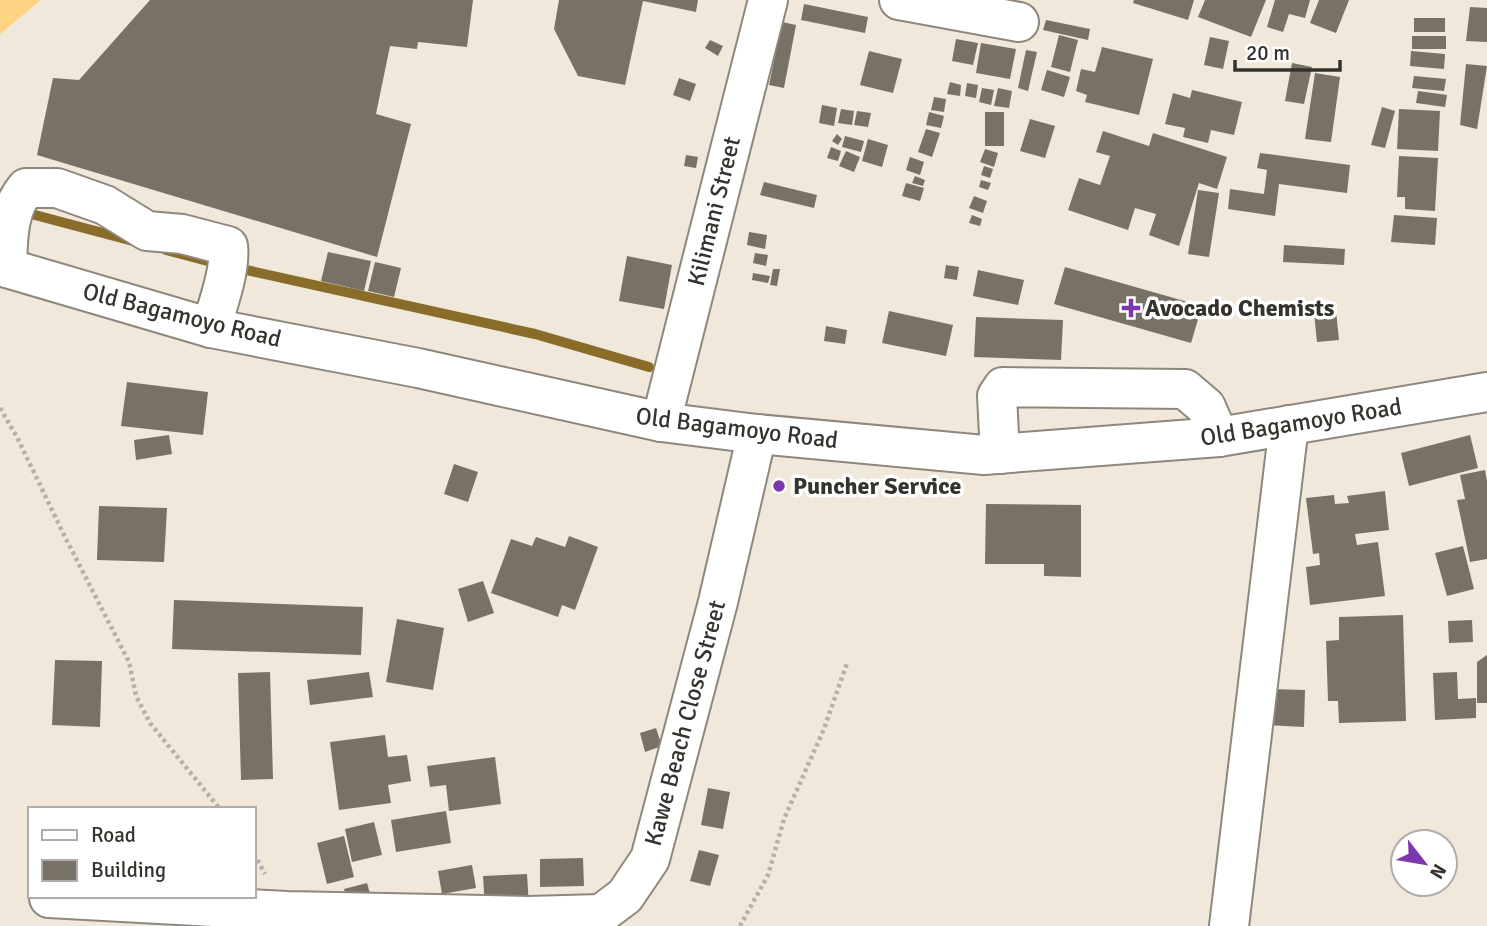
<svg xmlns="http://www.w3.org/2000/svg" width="1487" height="926" viewBox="0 0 1487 926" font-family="Signika,sans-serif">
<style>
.green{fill:#fed483}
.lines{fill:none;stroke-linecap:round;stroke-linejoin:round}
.stream{stroke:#8a6c2a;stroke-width:10}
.building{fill:#787266}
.minor-casing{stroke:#8e887c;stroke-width:42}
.major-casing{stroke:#8e887c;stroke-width:42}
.path{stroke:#b6b0a5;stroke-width:4.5;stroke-dasharray:3.5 3.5;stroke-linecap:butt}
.minor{stroke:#fff;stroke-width:38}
.major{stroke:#fff;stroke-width:38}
.poi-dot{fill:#7d38ab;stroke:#fff;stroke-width:2.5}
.labels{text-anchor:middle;stroke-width:7;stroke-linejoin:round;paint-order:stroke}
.street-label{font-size:24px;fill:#36332e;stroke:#fff}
.poi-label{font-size:24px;font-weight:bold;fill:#36332e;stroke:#fff;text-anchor:start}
</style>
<rect width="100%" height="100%" fill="#efe8db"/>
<path class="green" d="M0 0H41L0 34Z"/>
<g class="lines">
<g class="stream">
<path d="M20 211 133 241"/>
<path d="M166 250 219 264 535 334 649 367"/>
</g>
</g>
<g class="building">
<path d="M150 0H473L467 47 418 42 417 49 390 46 376 114 411 124 377 257 37 155 53 78 79 80Z"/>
<path d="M559 0H698L696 12 643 1 625 85 578 76 554 29Z"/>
<path d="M1134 0H1194L1188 20 1133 3Z"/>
<path d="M1205 0H1266L1251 37 1198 17Z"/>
<path d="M1275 0H1310L1305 18 1289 14 1283 32 1267 27Z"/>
<path d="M1319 0H1349L1336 33 1310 23Z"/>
<path d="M804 4 868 17 865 33 801 20Z"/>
<path d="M1470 7 1487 8V42L1466 41Z"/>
<rect x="1414" y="18" width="31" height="14"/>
<path d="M1046 20 1090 29 1088 40 1043 30Z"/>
<path d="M782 22 796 25 784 88 769 85Z"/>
<path d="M1059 35 1078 40 1070 72 1051 67Z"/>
<rect x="1412" y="36" width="34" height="13"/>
<path d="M1210 37 1229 41 1223 69 1204 65Z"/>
<path d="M956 39 978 43 973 65 952 61Z"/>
<path d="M710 40 723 46 718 56 705 48Z"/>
<path d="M981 43 1016 49 1010 79 976 73Z"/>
<path d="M1102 47 1153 59 1139 115 1085 102 1087 95 1076 91 1081 69 1095 72Z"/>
<path d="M1026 50 1037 52 1028 91 1018 88Z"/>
<path d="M869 51 902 59 893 93 860 85Z"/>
<path d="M1411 51 1445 54 1444 69 1410 66Z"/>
<path d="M1292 63 1312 67 1304 104 1285 101Z"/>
<path d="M1466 64 1487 66 1477 129 1460 125Z"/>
<path d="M1047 70 1070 77 1064 97 1041 90Z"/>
<path d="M1315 73 1340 77 1331 142 1305 139Z"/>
<path d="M1414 76 1446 79 1444 91 1412 88Z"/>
<path d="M679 78 696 84 690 101 673 95Z"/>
<path d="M950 82 961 85 960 96 947 94Z"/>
<path d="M967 83 978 85 976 98 965 96Z"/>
<path d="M982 88 994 90 991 105 979 102Z"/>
<path d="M998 88 1012 91 1009 108 994 106Z"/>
<path d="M1192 90 1242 102 1234 135 1211 130 1208 143 1183 137 1185 128 1165 124 1173 93 1190 98Z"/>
<path d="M1418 91 1447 95 1445 107 1416 103Z"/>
<path d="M934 97 946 99 944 112 931 110Z"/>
<path d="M822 105 837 108 834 126 819 123Z"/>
<path d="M1382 107 1395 111 1385 148 1371 145Z"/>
<path d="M841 109 854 111 852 125 838 123Z"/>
<path d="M1399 109 1440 111 1438 151 1397 149Z"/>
<path d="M857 111 871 113 868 127 854 125Z"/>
<path d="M929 112 944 116 941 128 926 125Z"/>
<rect x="985" y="112" width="19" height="34"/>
<path d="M1030 119 1055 126 1045 158 1020 151Z"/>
<path d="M926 129 940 133 932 157 918 152Z"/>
<path d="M1103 131 1149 146 1153 133 1227 157 1217 189 1199 183 1179 246 1149 235 1156 214 1135 208 1128 230 1068 210 1079 178 1100 185 1110 156 1096 152Z"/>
<path d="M837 134 842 139 838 145 832 141Z"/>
<path d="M845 136 864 141 861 152 842 147Z"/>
<path d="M868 139 888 145 882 167 862 161Z"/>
<path d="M831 147 841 151 838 161 827 158Z"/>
<path d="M985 149 998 153 994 167 980 162Z"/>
<path d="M846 151 860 157 854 172 839 166Z"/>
<path d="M1260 153 1350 165 1347 193 1279 184 1275 216 1228 209 1230 189 1264 194 1267 170 1257 168Z"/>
<path d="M686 155 698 157 696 168 684 166Z"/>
<path d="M1399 156 1438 158 1435 211 1405 209V197H1397Z"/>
<path d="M910 157 924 162 920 175 906 170Z"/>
<path d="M984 166 993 169 990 178 981 175Z"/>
<path d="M915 176 925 180 923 186 912 183Z"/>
<path d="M981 180 991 183 988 190 979 187Z"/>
<path d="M764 182 817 195 814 208 760 195Z"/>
<path d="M906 183 924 188 920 201 902 196Z"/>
<path d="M1198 190 1219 193 1209 257 1188 254Z"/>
<path d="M974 196 987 201 983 213 969 208Z"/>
<path d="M972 215 982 219 980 226 969 223Z"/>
<path d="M1394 215 1437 218 1435 245 1391 242Z"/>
<path d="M749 232 767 235 765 249 747 245Z"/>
<path d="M1284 245 1345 249 1344 265 1283 262Z"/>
<path d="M328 252 371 261 364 291 321 281Z"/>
<path d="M755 253 768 255 766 266 753 263Z"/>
<path d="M627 256 672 265 664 309 619 301Z"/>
<path d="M375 262 401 268 394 297 368 291Z"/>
<path d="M946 265 959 267 957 280 944 278Z"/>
<path d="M1065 267 1202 306 1191 343 1054 304Z"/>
<path d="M773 269H780L777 286 770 285Z"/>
<path d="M978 270 1024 280 1018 305 973 296Z"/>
<path d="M753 273 770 276 768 283 752 280Z"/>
<path d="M889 311 953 325 946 356 882 343Z"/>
<path d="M1336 311 1339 340 1317 342 1314 313Z"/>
<path d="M976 317 1063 320 1061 360 974 357Z"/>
<path d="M826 326 847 330 845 344 824 341Z"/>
<path d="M127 382 208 392 203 435 121 426Z"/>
<path d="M169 435 172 454 136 460 134 440Z"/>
<path d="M1470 435 1478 468 1409 486 1401 453Z"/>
<path d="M454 464 478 472 468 502 444 494Z"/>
<path d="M1485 470 1487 481V559L1470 562 1457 500 1465 499 1460 475Z"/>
<path d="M1385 491 1389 530 1355 534 1357 545 1378 542 1385 596 1310 605 1306 567 1320 565 1319 553 1313 554 1306 498 1334 495 1335 504 1349 503 1347 496Z"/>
<path d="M986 504 1081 505V577L1044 576V564H985Z"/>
<path d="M99 506 167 508 164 562 97 560Z"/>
<path d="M569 536 598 547 575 610 562 605 558 617 491 593 511 539 532 546 536 537 565 547Z"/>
<path d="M1463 546 1474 589 1447 596 1435 553Z"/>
<path d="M483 581 494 613 468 622 458 589Z"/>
<path d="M174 600 363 607 361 655 172 649Z"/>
<path d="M1403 615 1406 721 1339 723 1338 701H1328L1326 641 1339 640V617Z"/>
<path d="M397 619 444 628 433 690 386 682Z"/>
<path d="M1472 620 1473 642 1449 643 1448 621Z"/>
<path d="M1487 655V703H1477V662Z"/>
<path d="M55 660 102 661 100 727 52 725Z"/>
<path d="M270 672 273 779 241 780 238 673Z"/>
<path d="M369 672 373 697 310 705 307 680Z"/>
<path d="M1457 672 1458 699 1476 698V718L1435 720 1433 673Z"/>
<path d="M1269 689 1305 690 1304 727 1267 725Z"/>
<path d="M656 728 662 746 645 752 640 733Z"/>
<path d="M385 735 388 757 407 755 411 781 388 785 391 803 339 810 330 742Z"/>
<path d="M495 757 501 804 449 811 446 785 430 787 427 766Z"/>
<path d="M708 788 730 792 723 829 701 825Z"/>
<path d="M446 811 451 843 396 852 391 820Z"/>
<path d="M374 822 382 855 352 862 345 829Z"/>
<path d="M344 836 354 877 327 884 317 843Z"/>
<path d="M699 850 719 855 710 886 690 881Z"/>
<path d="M583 858 584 886 540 887V859Z"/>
<path d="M472 865 476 888 442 894 438 871Z"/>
<path d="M527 874 529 906 485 908 483 876Z"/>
<path d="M367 883 371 897 348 903 344 889Z"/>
</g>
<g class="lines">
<defs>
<g id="minor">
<path d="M899 0 1019 22"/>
<path d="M7 268C8 240 7 211 26 188H57L105 205 147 231 182 234 228 246C231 269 218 304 211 328"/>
<path d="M661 422 768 0"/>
<path d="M1000 454 997 396 1003 387 1185 389 1206 407 1219 437"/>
<path d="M49 898 287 911 528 916 601 914 625 896 650 859 718 602 757 434"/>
<path d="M1229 926 1289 425"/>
</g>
<path id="major" d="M0 266 211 328 418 368 661 422 757 434 984 455 1219 437 1487 392"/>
</defs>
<use href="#minor" class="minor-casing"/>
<use href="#major" class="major-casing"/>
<g class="path">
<path d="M0 408 17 437 63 533 129 662 136 696 150 723 220 809"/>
<path d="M254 854 265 874"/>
<path d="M740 926 768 875 784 819 824 729 847 663"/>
</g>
<use href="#minor" class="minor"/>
<use href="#major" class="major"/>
</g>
<g class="poi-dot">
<path d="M1127.5 297.5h7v7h7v7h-7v7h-7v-7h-7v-7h7z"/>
<circle cx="779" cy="486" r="7"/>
</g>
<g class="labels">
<g class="street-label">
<text transform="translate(714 211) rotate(-76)" y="8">Kilimani Street</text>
<text transform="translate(182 315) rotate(14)" y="8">Old Bagamoyo Road</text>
<text transform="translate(1301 422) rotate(-9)" y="8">Old Bagamoyo Road</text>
<text transform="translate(737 428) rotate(7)" y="8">Old Bagamoyo Road</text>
<text transform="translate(685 723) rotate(-75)" y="8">Kawe Beach Close Street</text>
</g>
<g class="poi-label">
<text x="1145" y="316">Avocado Chemists</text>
<text x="793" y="494">Puncher Service</text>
</g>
</g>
<rect x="28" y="807" width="228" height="91" fill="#ffffff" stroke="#afadab" stroke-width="2"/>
<rect x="42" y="830" width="35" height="10" fill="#ffffff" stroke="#afadab" stroke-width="2"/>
<text x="91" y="842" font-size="21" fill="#36332e">Road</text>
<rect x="42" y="860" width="35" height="21" fill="#787266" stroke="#afadab" stroke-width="2"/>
<text x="91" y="877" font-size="21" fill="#36332e">Building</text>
<g transform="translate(1424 863) rotate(121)"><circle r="33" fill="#ffffff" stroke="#afadab" stroke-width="2"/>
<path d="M0-5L12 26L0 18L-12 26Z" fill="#7d38ab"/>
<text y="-10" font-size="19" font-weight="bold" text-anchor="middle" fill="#36332e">N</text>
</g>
<path d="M1235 60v10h105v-10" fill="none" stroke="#36332e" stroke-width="3.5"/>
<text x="1246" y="60" font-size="21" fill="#36332e" stroke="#ffffff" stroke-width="5" paint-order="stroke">20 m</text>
</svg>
